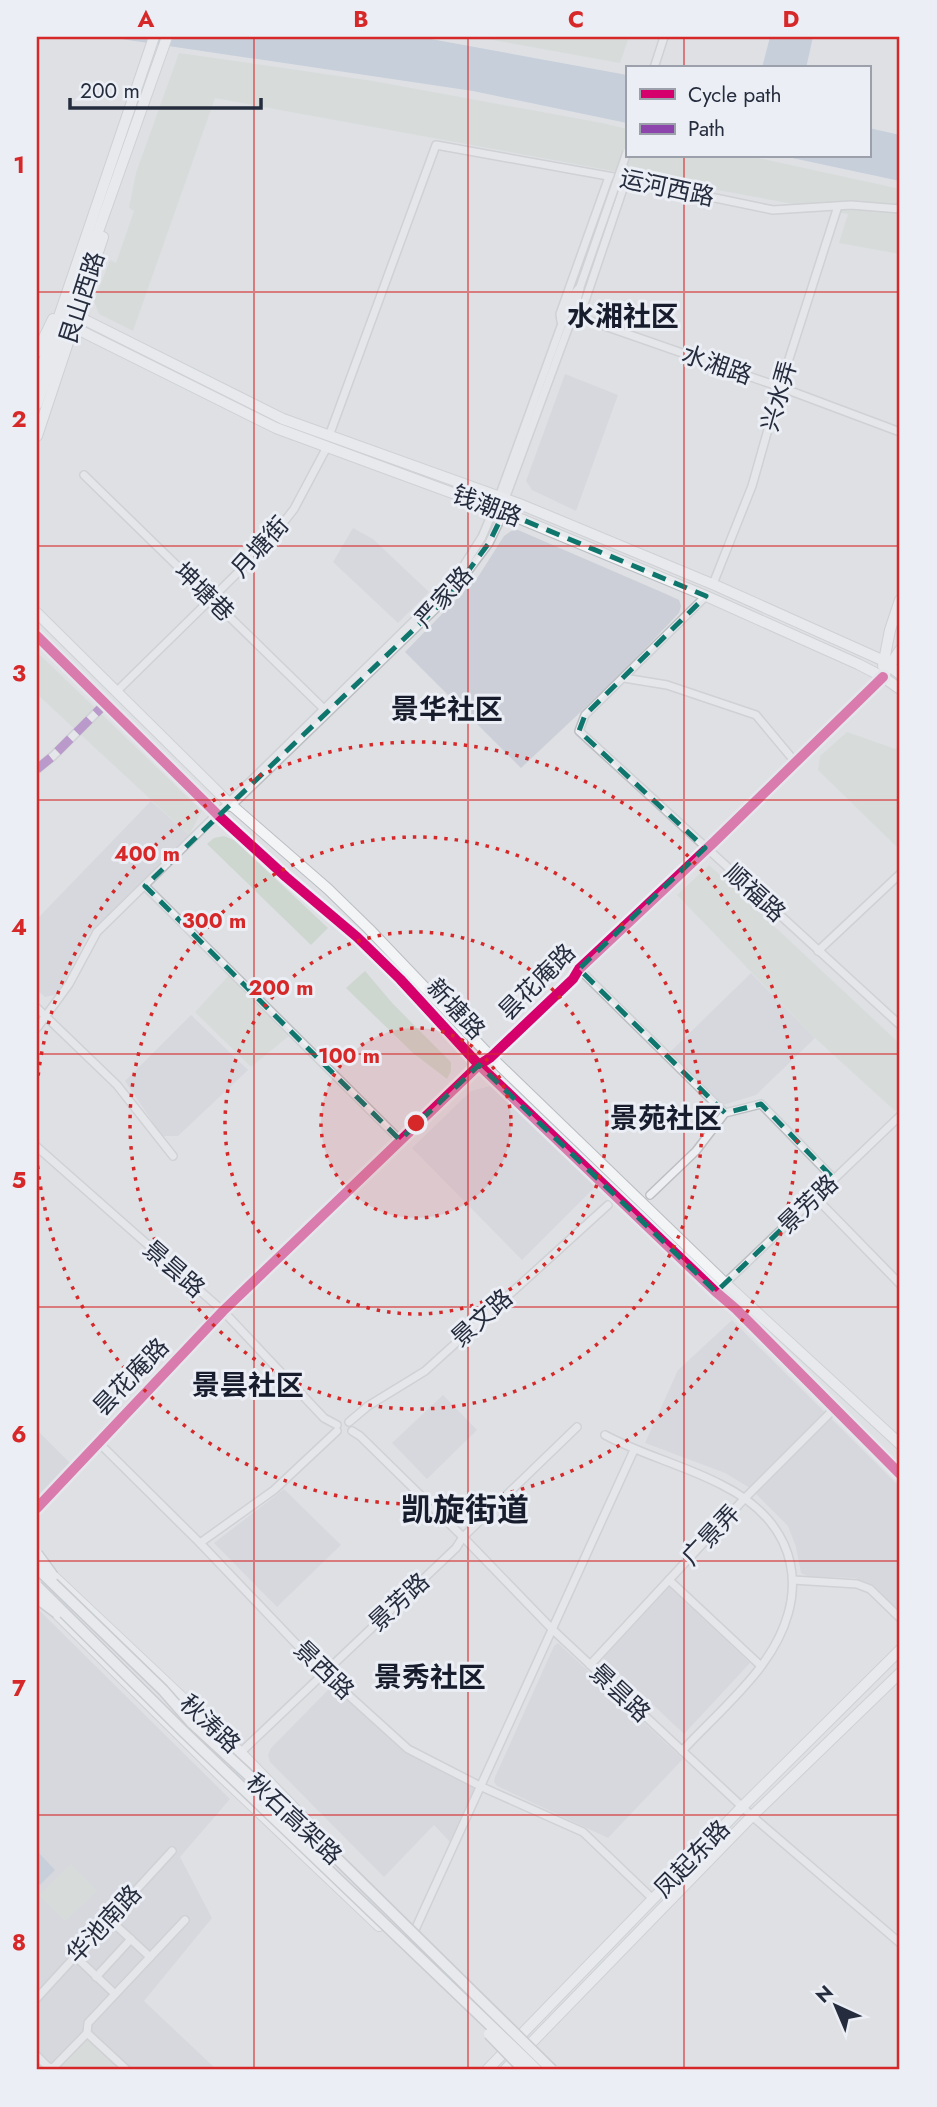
<svg xmlns="http://www.w3.org/2000/svg" width="937" height="2107" viewBox="0 0 937 2107" font-family="Jost,'Noto Sans SC',sans-serif">
<style>
.built{fill:#cccfd7}
.green{fill:#ced7cf}
.water{fill:#abbad0}
.lines{fill:none;stroke-linecap:round;stroke-linejoin:round}
.minor-casing{stroke:#bcbec2;stroke-width:10}
.major-casing{stroke:#babdc2;stroke-width:12}
.minor{stroke:#edeef1;stroke-width:7}
.major{stroke:#f2f4f5;stroke-width:10}
.minor-bridge-casing{stroke:#bcbec2;stroke-width:10;stroke-linecap:butt}
.highway-bridge-casing{stroke:#b0b3b9;stroke-width:13;stroke-linecap:butt}
.minor-bridge{stroke:#edeef1;stroke-width:7}
.highway-bridge{stroke:#f2f4f5;stroke-width:10}
.quiet{stroke:#8e44ad;stroke-width:9;stroke-dasharray:18 9;stroke-linecap:butt}
.cycleway-casing{stroke:#ebeef4;stroke-width:15}
.cycleway{stroke:#d6006c;stroke-width:10}
.marked{fill:none;stroke:#0f766e;stroke-width:5;stroke-dasharray:14 9;stroke-linejoin:round}
.grid{fill:none;stroke:#d62828;stroke-width:2;stroke-opacity:0.55}
.ring{fill:none;stroke:#d62828;stroke-width:3.5;stroke-dasharray:3.5 7}
.labels{text-anchor:middle;stroke-width:6;stroke-linejoin:round;paint-order:stroke}
.street-label{font-size:24px;fill:#252c3d;stroke:#ebeef4}
.quarter-label{font-size:28px;font-weight:bold;fill:#181d2d;stroke:#ebeef4}
.district-label{font-size:32px;font-weight:bold;fill:#181d2d;stroke:#ebeef4}
.centre{fill:#d62828;stroke:#ebeef4;stroke-width:3.5}
.ring-label{font-size:21px;text-anchor:middle;font-weight:bold;fill:#d62828;stroke:#ebeef4;stroke-width:6;stroke-linejoin:round;paint-order:stroke}
.neatline{fill:none;stroke:#d62828;stroke-width:2.5}
.grid-label{font-size:23px;text-anchor:middle;font-weight:bold;fill:#d62828}
</style>
<rect width="100%" height="100%" fill="#dee0e4"/>
<g class="built">
<path d="M565 374 618 395 576 511 532 490 526 481Z"/>
<path d="M353 528 373 539 429 592 398 623 333 562Z"/>
<path d="M518 530 666 594 679 600 681 606 679 613 622 673 521 768 405 652 478 577 504 536 511 531Z"/>
<path d="M151 801 189 835 88 934 65 980 55 995 45 997 37 990V919Z"/>
<path d="M751 973 815 1038 756 1095 723 1105 669 1053Z"/>
<path d="M191 1015 248 1070 178 1136H162L125 1081Z"/>
<path d="M494 1085 597 1185 522 1260 412 1148 471 1091Z"/>
<path d="M732 1320 900 1487V1613L871 1584 855 1578 809 1577 801 1573 796 1547 788 1526 750 1488 725 1473 645 1443 678 1370Z"/>
<path d="M443 1395 477 1430 427 1479 392 1443Z"/>
<path d="M37 1430 70 1463 37 1501Z"/>
<path d="M284 1489 341 1545 277 1607 214 1543Z"/>
<path d="M669 1587 750 1663 684 1734 603 1658Z"/>
<path d="M37 1608 230 1799 180 1857 212 1918 144 2001 217 2070H37Z"/>
<path d="M558 1643 683 1759 608 1838 497 1786 494 1782 495 1777 554 1646Z"/>
<path d="M332 1686 404 1751 477 1790 451 1843 434 1825 384 1877 270 1762 268 1755 271 1748Z"/>
</g>
<g class="green">
<path d="M477 37H629L620 63Z"/>
<path d="M179 53 373 81 602 123 627 129V156H749L900 189V254L839 243 848 214 215 98 133 331 99 314 94 301 110 260 116 263 134 211 129 208 136 173Z"/>
<path d="M37 652 202 811 189 835 37 694Z"/>
<path d="M847 732 895 749 900 745V850L818 770 820 756Z"/>
<path d="M224 836 234 840 328 928 311 945 207 844 214 838Z"/>
<path d="M709 865 900 1044V1106L895 1111 815 1038 677 895Z"/>
<path d="M365 971 393 1004 451 1062V1071L447 1079 413 1053 346 988Z"/>
<path d="M230 974 290 1035 251 1067 195 1012Z"/>
<path d="M71 1864 97 1891 65 1921 39 1895Z"/>
<path d="M87 2033 127 2070H55Z"/>
</g>
<g class="water">
<path d="M108 37H420L627 75V123L473 91Z"/>
<path d="M770 37H813L806 68H762Z"/>
<path d="M869 128 900 135V181L783 156H869Z"/>
<path d="M37 1851 55 1870 40 1885 37 1882Z"/>
</g>
<g class="lines">
<defs>
<g id="minor">
<path d="M654 68 664 37"/>
<path d="M573 315 780 387 900 432"/>
<path d="M574 315 583 307 626 180"/>
<path d="M561 321 560 314 609 177"/>
<path d="M329 436 436 145 619 178 773 210 851 205 900 209"/>
<path d="M84 475 324 709"/>
<path d="M713 584 752 486 780 387 838 206"/>
<path d="M706 596 585 715 579 731 900 1025"/>
<path d="M624 678 667 685 756 715 796 763"/>
<path d="M117 691 265 546 294 509 327 447"/>
<path d="M37 769 53 756 106 703"/>
<path d="M230 807 451 594 489 543 504 512 505 499 573 315 580 288"/>
<path d="M145 886 400 1140"/>
<path d="M818 951 900 874"/>
<path d="M579 969 725 1113"/>
<path d="M37 1008 117 1085 173 1156"/>
<path d="M37 1028 69 984 97 932 428 607 461 570 482 537 499 497 572 296 580 287"/>
<path d="M37 1147 223 1311 324 1418 337 1425"/>
<path d="M650 1195 696 1151 725 1113 761 1104 834 1179"/>
<path d="M815 1197 900 1284"/>
<path d="M716 1292 900 1116"/>
<path d="M349 1422 368 1406 425 1371 608 1205"/>
<path d="M352 1431 360 1436 463 1537 553 1630 752 1816 900 1943"/>
<path d="M605 1435C642 1455 684 1465 722 1485 800 1524 813 1596 762 1665 741 1694 707 1724 682 1751"/>
<path d="M98 1442 200 1543 324 1673 408 1749 482 1787 583 1832 653 1899"/>
<path d="M37 1508 223 1311 479 1065 491 1057 573 979 579 969 714 842 883 677"/>
<path d="M200 1543 274 1490 337 1431"/>
<path d="M669 1580 761 1666"/>
<path d="M793 1580 857 1584 870 1589 900 1618"/>
<path d="M590 1665 745 1498 835 1408"/>
<path d="M220 1772 456 1548 463 1537 577 1427"/>
<path d="M109 1919 150 1957"/>
<path d="M414 1932 634 1450"/>
<path d="M75 1956 115 1994"/>
<path d="M96 1977 131 1939"/>
<path d="M37 1998 172 1851"/>
<path d="M87 2033 127 2070"/>
<path d="M37 2056 48 2067 53 2068"/>
<path d="M54 2070 53 2068 87 2033 88 2023 185 1920"/>
</g>
<g id="major">
<path d="M77 316 283 419 522 505 717 586 882 660 900 674"/>
<path d="M73 327 276 428 504 512 706 596 858 664 883 677 900 689"/>
<path d="M37 352 53 319"/>
<path d="M37 381 154 37"/>
<path d="M37 404 167 37"/>
<path d="M37 436 103 237"/>
<path d="M37 613 228 802 328 889 369 929 491 1057 725 1283 900 1444"/>
<path d="M37 636 218 815 286 877 357 937 400 979 479 1065 716 1292 736 1309 900 1474"/>
<path d="M883 666 890 630 900 600"/>
<path d="M887 670 900 650"/>
<path d="M48 1571 240 1752 328 1843"/>
<path d="M53 1610 224 1779 379 1926"/>
<path d="M487 2070 742 1807 900 1650"/>
<path d="M505 2070 752 1816 900 1673"/>
</g>
</defs>
<use href="#minor" class="minor-casing"/>
<use href="#major" class="major-casing"/>
<use href="#minor" class="minor"/>
<use href="#major" class="major"/>
<defs>
<path id="minor-bridge" d="M580 287 627 152"/>
<g id="highway-bridge">
<path d="M37 1554 53 1576"/>
<path d="M37 1568 163 1690 191 1722 307 1829 552 2070"/>
<path d="M37 1586 184 1732 537 2070"/>
<path d="M37 1598 57 1613"/>
<path d="M489 2034 524 2070"/>
</g>
</defs>
<use href="#minor-bridge" class="minor-bridge-casing"/>
<use href="#highway-bridge" class="highway-bridge-casing"/>
<use href="#minor-bridge" class="minor-bridge"/>
<use href="#highway-bridge" class="highway-bridge"/>
<path class="quiet" d="M37 769 53 756 106 703"/>
<defs>
<g id="cycleway">
<path d="M37 636 218 815 286 877 357 937 400 979 479 1065 716 1292 736 1309 900 1474"/>
<path d="M37 1508 223 1311 479 1065 491 1057 573 979 579 969 714 842 883 677"/>
</g>
</defs>
<use href="#cycleway" class="cycleway-casing"/>
<use href="#cycleway" class="cycleway"/>
</g>
<path d="M0 0H937V2107H0ZM504 512 706 596 585 715 579 731 705 848 579 969 725 1113 761 1104 834 1179 716 1292 479 1065 400 1140 145 886 451 594 489 543Z" fill="#dee0e4" fill-opacity=".55" fill-rule="evenodd"/>
<path class="marked" d="M504 512 706 596 585 715 579 731 705 848 579 969 725 1113 761 1104 834 1179 716 1292 479 1065 400 1140 145 886 451 594 489 543Z"/>
<path class="grid" d="M254 37V2070M468 37V2070M684 37V68M684 156V2070M37 292H900M37 546H900M37 800H900M37 1054H900M37 1307H900M37 1561H900M37 1815H900"/>
<circle cx="416" cy="1123" r="95" fill="#d62828" fill-opacity=".12"/>
<g class="ring">
<circle cx="416" cy="1123" r="95"/>
<circle cx="416" cy="1123" r="191"/>
<circle cx="416" cy="1123" r="286"/>
<path d="M37 1086A381 381 0 1 1 37 1160"/>
</g>
<g class="labels">
<g class="street-label">
<text transform="translate(667 188) rotate(12)" y="8">运河西路</text>
<text transform="translate(82 298) rotate(-72)" y="8">艮山西路</text>
<text transform="translate(717 365) rotate(19)" y="8">水湘路</text>
<text transform="translate(779 396) rotate(-74)" y="8">兴水弄</text>
<text transform="translate(487 506) rotate(21)" y="8">钱潮路</text>
<text transform="translate(260 547) rotate(-48)" y="8">月塘街</text>
<text transform="translate(204 592) rotate(44)" y="8">坤塘巷</text>
<text transform="translate(444 597) rotate(-48)" y="8">严家路</text>
<text transform="translate(755 893) rotate(42)" y="8">顺福路</text>
<text transform="translate(537 982) rotate(-45)" y="8">昙花庵路</text>
<text transform="translate(456 1009) rotate(47)" y="8">新塘路</text>
<text transform="translate(808 1204) rotate(-44)" y="8">景芳路</text>
<text transform="translate(174 1269) rotate(41)" y="8">景昙路</text>
<text transform="translate(482 1318) rotate(-42)" y="8">景文路</text>
<text transform="translate(131 1377) rotate(-46)" y="8">昙花庵路</text>
<text transform="translate(711 1535) rotate(-47)" y="8">广景弄</text>
<text transform="translate(399 1602) rotate(-43)" y="8">景芳路</text>
<text transform="translate(324 1670) rotate(44)" y="8">景西路</text>
<text transform="translate(620 1693) rotate(43)" y="8">景昙路</text>
<text transform="translate(210 1724) rotate(43)" y="8">秋涛路</text>
<text transform="translate(294 1819) rotate(43)" y="8">秋石高架路</text>
<text transform="translate(692 1859) rotate(-46)" y="8">凤起东路</text>
<text transform="translate(104 1924) rotate(-47)" y="8">华池南路</text>
</g>
<g class="quarter-label">
<text x="623" y="326">水湘社区</text>
<text x="447" y="719">景华社区</text>
<text x="666" y="1128">景苑社区</text>
<text x="248" y="1395">景昙社区</text>
<text x="430" y="1687">景秀社区</text>
</g>
<g class="district-label">
<text x="465" y="1521">凯旋街道</text>
</g>
</g>
<circle cx="416" cy="1123" r="10" class="centre"/>
<g class="ring-label">
<text x="147" y="861">400 m</text>
<text x="214" y="928">300 m</text>
<text x="281" y="995">200 m</text>
<text x="349" y="1063">100 m</text>
</g>
<rect width="937" height="2107" fill="none" stroke="#ebeef4" stroke-width="77"/>
<rect x="626" y="66" width="245" height="91" fill="#ebeef4" stroke="#9ca0ab" stroke-width="2"/>
<rect x="640" y="89" width="35" height="10" fill="#d6006c" stroke="#9ca0ab" stroke-width="2"/>
<text x="688" y="102" font-size="21" fill="#252c3d">Cycle path</text>
<rect x="640" y="124" width="35" height="10" fill="#8e44ad" stroke="#9ca0ab" stroke-width="2"/>
<text x="688" y="136" font-size="21" fill="#252c3d">Path</text>
<g transform="translate(836 2006) rotate(316)" stroke="#ebeef4" stroke-width="5" paint-order="stroke">
<path d="M0-5L12 26L0 18L-12 26Z" fill="#252c3d"/>
<text y="-10" font-size="19" font-weight="bold" text-anchor="middle" fill="#252c3d">N</text>
</g>
<path d="M70 98v10h191v-10" fill="none" stroke="#252c3d" stroke-width="3.5"/>
<text x="80" y="98" font-size="21" fill="#252c3d" stroke="#ebeef4" stroke-width="5" paint-order="stroke">200 m</text>
<rect x="38" y="38" width="860" height="2030" class="neatline"/>
<g class="grid-label">
<text x="146" y="27">A</text>
<text x="361" y="27">B</text>
<text x="576" y="27">C</text>
<text x="791" y="27">D</text>
<text x="19" y="173">1</text>
<text x="19" y="427">2</text>
<text x="19" y="681">3</text>
<text x="19" y="935">4</text>
<text x="19" y="1188">5</text>
<text x="19" y="1442">6</text>
<text x="19" y="1696">7</text>
<text x="19" y="1950">8</text>
</g>
</svg>
